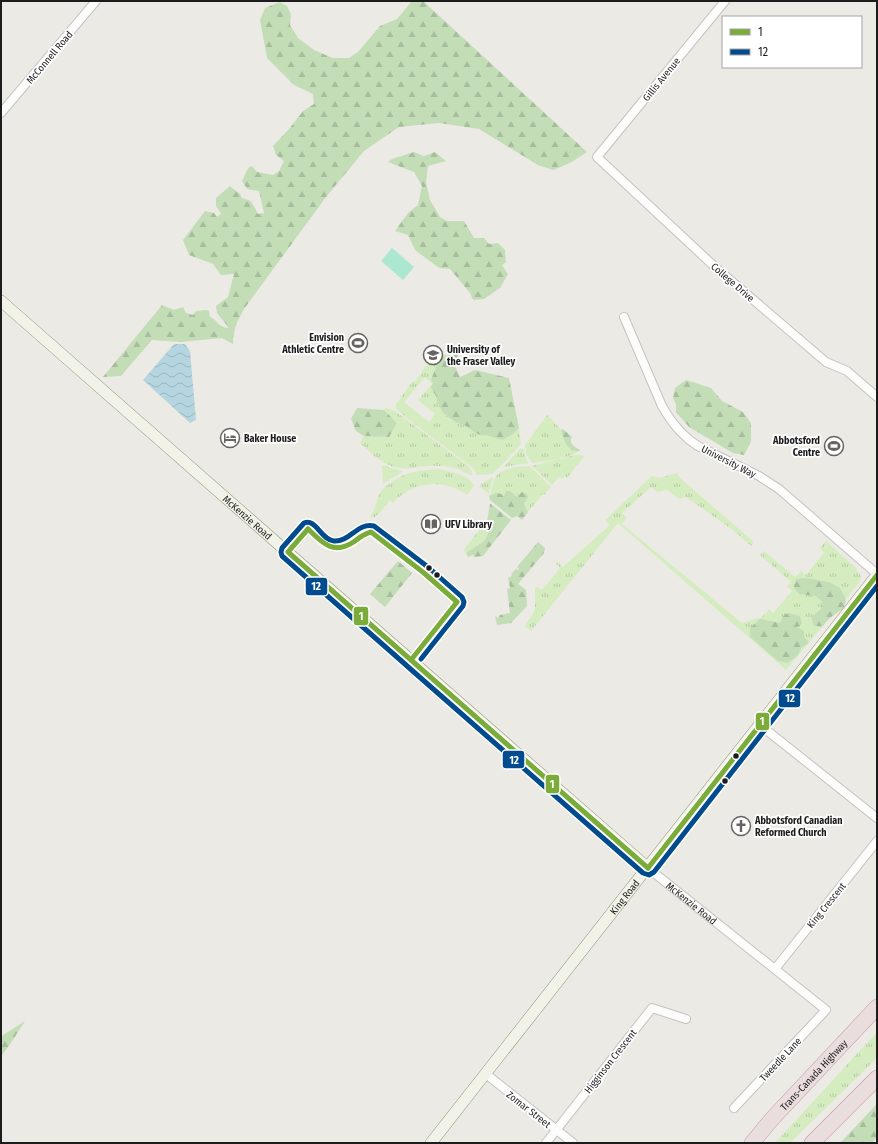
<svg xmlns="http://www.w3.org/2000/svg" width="878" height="1144" viewBox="0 0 878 1144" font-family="'Fira Sans Condensed',sans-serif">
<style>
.grass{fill:url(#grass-tufts);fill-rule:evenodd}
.forest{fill:url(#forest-firs)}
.pitch{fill:#ace7d1}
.water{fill:url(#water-waves)}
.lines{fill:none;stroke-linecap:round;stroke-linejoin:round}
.street-casing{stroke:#c4c3c0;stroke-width:10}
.secondary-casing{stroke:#92957c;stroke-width:12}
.highway-casing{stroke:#c39aa3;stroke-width:16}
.street{stroke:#fcfcfb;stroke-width:8}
.secondary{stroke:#f2f3e8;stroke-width:11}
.highway{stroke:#eaddde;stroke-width:15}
.bus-1-casing{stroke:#fff;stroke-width:8}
.bus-2-casing{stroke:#fff;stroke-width:8}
.bus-1{stroke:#7bac3a;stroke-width:5}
.bus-2{stroke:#004b8d;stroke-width:5}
.bus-dot{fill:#1c1c1c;stroke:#fff;stroke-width:1.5}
.labels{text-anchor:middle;stroke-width:3.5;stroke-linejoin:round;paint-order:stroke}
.street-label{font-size:10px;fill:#1c1c1c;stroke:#fff}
.poi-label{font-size:10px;font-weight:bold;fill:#1c1c1c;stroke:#fff;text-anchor:start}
.line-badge{stroke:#fff;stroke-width:1.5}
.badge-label{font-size:11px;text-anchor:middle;font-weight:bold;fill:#fff}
</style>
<defs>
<pattern id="grass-tufts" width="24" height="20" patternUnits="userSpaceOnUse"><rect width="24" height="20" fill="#d5ecc0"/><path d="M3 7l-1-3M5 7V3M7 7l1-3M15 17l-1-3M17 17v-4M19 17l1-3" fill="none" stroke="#b6caa4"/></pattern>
<pattern id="forest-firs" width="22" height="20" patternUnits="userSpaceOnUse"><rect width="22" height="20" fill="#c3ddb7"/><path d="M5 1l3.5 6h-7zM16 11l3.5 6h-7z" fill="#a7bd9d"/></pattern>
<pattern id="water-waves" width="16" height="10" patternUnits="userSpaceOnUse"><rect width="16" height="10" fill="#b5d6e1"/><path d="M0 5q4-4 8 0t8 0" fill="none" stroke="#9bb7c0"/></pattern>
</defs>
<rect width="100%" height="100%" fill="#eceae4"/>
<g class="grass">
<path d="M440 354 431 380 433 383V391L436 396 437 402 443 413 455 422 466 426 475 433 480 435H486L502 440 512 435 519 428 521 444 500 467 492 474 477 475 473 468 469 465 408 419 395 408 396 404 413 381 415 382 427 364ZM425 377 432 384 418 400 435 414 429 422 404 402Z"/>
<path d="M386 408 395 411 468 466 472 471V475C467 474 463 471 458 469 452 467 445 466 439 466 430 465 421 467 411 468 389 471 375 457 360 443L364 436 389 437 397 423 384 410Z"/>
<path d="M547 415C553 420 556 425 562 430L561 431 574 451H579C569 458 544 462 532 463L526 454 525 445Z"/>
<path d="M521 448 523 449 528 463 504 467V466Z"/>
<path d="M575 455H582L584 457 567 478 564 477 562 479 559 477 552 485 532 466Z"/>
<path d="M382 465 402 471V472L383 484Z"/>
<path d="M529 466 533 469 551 487 544 495 543 494 528 512 524 504 527 497 517 498C513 494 512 491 506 491L504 496 494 493 489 496C492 491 492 485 494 480 499 467 516 467 529 466Z"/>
<path d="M439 469C451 472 469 474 474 486L467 495C443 478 413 481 393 503L390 500 382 510 374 518 370 517C375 510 376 501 380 493 382 489 385 487 389 484 403 472 421 470 439 469Z"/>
<path d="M677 473 680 478 754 542 751 546 733 530 686 497 679 499 667 490 658 492 651 487 622 513 627 518 622 524 742 623 762 617 769 609 773 613 792 591 787 586 791 582 760 555 764 551 795 577 801 571 806 575 824 553 820 548 826 541 857 569 856 570 861 576 859 583 786 670 618 523 531 631 525 626 535 610V588L537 587 542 590 560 568 556 563 557 561 563 567 610 525 605 520 652 476 660 478Z"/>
<path d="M492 477 493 478 489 493H488L479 486Z"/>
<path d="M487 521 488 534 484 541 466 553 463 550Z"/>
<path d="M877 1032V1058L790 1143H775Z"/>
</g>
<g class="forest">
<path d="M412 1H423L587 152 570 163 553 170 538 165 479 129 439 123 399 127 364 151 326 197 244 309C237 322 233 330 233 344L222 338 181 342 152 340 121 376 103 377 162 305 174 310 183 307 186 313 193 315 196 311 206 310 209 311 210 317C219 321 217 327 229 328L217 313 216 306 228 297 234 274 221 275 213 264 189 255 183 240 205 211 214 213 217 217 221 214 216 206V198L230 186 240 194 242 198 251 201 258 214 264 213 259 191 247 189 242 181 248 168 252 166 257 172 273 175 279 171 284 161 276 155 273 146 289 129 303 111 314 104 313 94 294 85 267 58 260 20 265 8 280 2 287 6 291 14 290 25 298 38 314 50 333 58H349L358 52 380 26 397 19Z"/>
<path d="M414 152 424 156 435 152 446 161 428 166 426 183 430 200 440 217 447 221H464L474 238H484L489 244 498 243 505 250 506 262 502 265 508 274 500 288 484 299 473 300 470 293 450 269 439 268 415 250 408 235 395 231 408 213 418 205 422 186 414 172 388 162 392 159Z"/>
<path d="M458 354 455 366 460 377 475 370 509 378 519 428 512 435 502 440 486 435H480L475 433 466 426 455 422 443 413 437 402 436 396 432 390 431 387 433 383 431 380 440 356Z"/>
<path d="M686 380 711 388 722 401 743 412 751 423V442L744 455 733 453 689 427 676 412V404L673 398 675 388Z"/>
<path d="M357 408 384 410 397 423 389 437 364 436 356 431 351 419Z"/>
<path d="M563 429 572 437C568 444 575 447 580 450L579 451H572L566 444 561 431Z"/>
<path d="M506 491H510L517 497 522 492 527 494 528 497 524 504 528 512 522 520 517 516 512 518 490 500 489 496C495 493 498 491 504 496Z"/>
<path d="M490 504H491L511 520 483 556 474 557 473 555 468 557 466 553 484 541 488 534 487 521Z"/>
<path d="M538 542 545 548 544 553 518 584 526 590 527 606 511 623 497 625 495 616 498 618 500 615 510 613 507 589 510 588 508 577 510 578 512 575 511 574 516 569 518 570 519 569 517 567Z"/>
<path d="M398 561 412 573 385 607 370 594Z"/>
<path d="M806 578 829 582 840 588 846 600 844 608 831 617 822 626H814L811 617 821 609 822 601 815 596 799 594 794 588 796 579Z"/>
<path d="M789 613 800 616 802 624 797 627 804 631V636L809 643 801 648 798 655 788 663 778 661 750 637V628L760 619 780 623 784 615Z"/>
<path d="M25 1021 9 1046 1 1056V1038L3 1035Z"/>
<path d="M877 1104V1137L872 1143H840Z"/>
</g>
<path class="pitch" d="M392 248 414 267 403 280 381 261Z"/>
<path class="water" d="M174 344H185L190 351 196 420 190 423 143 380Z"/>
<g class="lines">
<defs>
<g id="street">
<path d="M725 1 597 157 715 267 826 362 847 371 877 397"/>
<path d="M1 113 96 1"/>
<path d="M624 317 662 406C671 422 682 436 698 446L759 476 779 489 877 574"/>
<path d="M760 725 877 818"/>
<path id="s1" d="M648 868 826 1010 734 1108"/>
<path d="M775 969 877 841"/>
<path d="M486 1074 573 1143"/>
<path d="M546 1143 652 1008 686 1019"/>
</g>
<g id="secondary">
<path id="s2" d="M1 301 648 868"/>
<path id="s3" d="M431 1143 877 575"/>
</g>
<g id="highway">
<path id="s4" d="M752 1143 771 1120 877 1007"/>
<path d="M812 1143 877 1078"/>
</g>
</defs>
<use href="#street" class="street-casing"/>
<use href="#secondary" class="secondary-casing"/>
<use href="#highway" class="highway-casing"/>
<use href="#street" class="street"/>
<use href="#secondary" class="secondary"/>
<use href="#highway" class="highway"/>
<defs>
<g id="bus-1">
<path d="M308 529 288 552 648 868"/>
<path d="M308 529C322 543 334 556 355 541 360 537 364 534 371 532L424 573 457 602"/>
<path d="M411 660 457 602"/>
<path d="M648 868 877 575"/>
</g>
<g id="bus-2">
<path d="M406 665 282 556 281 552 282 548 304 523C316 518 321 540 334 541 350 542 358 522 374 526L428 567 462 597 464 602 463 606 421 659"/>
<path d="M407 666 643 873 649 875 654 872 877 586"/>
</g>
</defs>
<use href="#bus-1" class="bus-1-casing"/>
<use href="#bus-2" class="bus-2-casing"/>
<use href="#bus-1" class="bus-1"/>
<use href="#bus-2" class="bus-2"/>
</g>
<defs>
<symbol id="stadium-ring" viewBox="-11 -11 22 22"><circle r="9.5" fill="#fff" stroke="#656462" stroke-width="1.5"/><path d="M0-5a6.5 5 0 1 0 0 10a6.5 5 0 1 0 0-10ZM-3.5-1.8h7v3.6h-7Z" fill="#656462"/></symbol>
<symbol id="university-ring" viewBox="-11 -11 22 22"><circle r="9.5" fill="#fff" stroke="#656462" stroke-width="1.5"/><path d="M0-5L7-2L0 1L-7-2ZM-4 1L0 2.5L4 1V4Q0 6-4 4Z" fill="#656462"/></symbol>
<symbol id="hotel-ring" viewBox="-11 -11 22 22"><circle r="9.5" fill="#fff" stroke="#656462" stroke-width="1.5"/><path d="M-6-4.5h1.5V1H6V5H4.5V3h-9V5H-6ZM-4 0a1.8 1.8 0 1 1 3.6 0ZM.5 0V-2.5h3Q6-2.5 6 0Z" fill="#656462"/></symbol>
<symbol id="library-ring" viewBox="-11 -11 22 22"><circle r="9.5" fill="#fff" stroke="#656462" stroke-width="1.5"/><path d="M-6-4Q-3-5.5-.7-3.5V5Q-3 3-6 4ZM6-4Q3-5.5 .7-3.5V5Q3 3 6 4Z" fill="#656462"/></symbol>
<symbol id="church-ring" viewBox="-11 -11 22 22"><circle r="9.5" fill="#fff" stroke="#656462" stroke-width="1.5"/><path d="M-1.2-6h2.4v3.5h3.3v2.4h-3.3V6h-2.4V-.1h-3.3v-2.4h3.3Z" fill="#656462"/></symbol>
</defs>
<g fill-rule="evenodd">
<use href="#stadium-ring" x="347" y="332" width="22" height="22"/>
<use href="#university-ring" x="422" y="344" width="22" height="22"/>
<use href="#hotel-ring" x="219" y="427" width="22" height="22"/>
<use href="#stadium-ring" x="823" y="435" width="22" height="22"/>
<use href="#library-ring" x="420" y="513" width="22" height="22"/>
<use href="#church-ring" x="730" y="815" width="22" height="22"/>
</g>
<g class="bus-dot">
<circle cx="429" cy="568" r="3.5"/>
<circle cx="437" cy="575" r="3.5"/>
<circle cx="736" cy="756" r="3.5"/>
<circle cx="725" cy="781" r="3.5"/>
</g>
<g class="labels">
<g class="street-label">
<text transform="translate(49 57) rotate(-50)" y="4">McConnell Road</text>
<text transform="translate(661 79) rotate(-51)" y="4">Gillis Avenue</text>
<text transform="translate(733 282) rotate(41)" y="4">College Drive</text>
<text transform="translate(729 461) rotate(27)" y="4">University Way</text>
<text dy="4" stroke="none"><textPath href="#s2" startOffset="328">McKenzie Road</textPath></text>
<text dy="4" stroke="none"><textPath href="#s3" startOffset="313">King Road</textPath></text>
<text dy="4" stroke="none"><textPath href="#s1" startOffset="56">McKenzie Road</textPath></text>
<text transform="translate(826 905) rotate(-51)" y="4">King Crescent</text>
<text transform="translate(780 1059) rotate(-47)" y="4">Tweedle Lane</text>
<text transform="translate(610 1061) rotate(-52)" y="4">Higginson Crescent</text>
<text dy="4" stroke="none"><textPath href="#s4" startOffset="92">Trans-Canada Highway</textPath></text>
<text transform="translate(529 1109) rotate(38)" y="4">Zomar Street</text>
</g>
<g class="poi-label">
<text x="344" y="341" text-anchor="end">Envision<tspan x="344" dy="12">Athletic Centre</tspan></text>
<text x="447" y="353">University of<tspan x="447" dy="12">the Fraser Valley</tspan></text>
<text x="244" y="442">Baker House</text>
<text x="820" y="444" text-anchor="end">Abbotsford<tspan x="820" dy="12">Centre</tspan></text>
<text x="445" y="528">UFV Library</text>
<text x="755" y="824">Abbotsford Canadian<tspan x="755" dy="12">Reformed Church</tspan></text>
</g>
</g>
<g class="line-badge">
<rect x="305" y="577" width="23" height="19" rx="4" fill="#004b8d"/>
<rect x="353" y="606" width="16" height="20" rx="4" fill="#7bac3a"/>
<rect x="778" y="689" width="23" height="19" rx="4" fill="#004b8d"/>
<rect x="755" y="712" width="15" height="19" rx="4" fill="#7bac3a"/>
<rect x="502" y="750" width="23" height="19" rx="4" fill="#004b8d"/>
<rect x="545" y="774" width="15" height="20" rx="4" fill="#7bac3a"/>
</g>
<g class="badge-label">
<text x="316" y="590">12</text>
<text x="361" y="620">1</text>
<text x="790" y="702">12</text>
<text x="762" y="725">1</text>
<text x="514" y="764">12</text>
<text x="552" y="788">1</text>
</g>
<rect width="878" height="1144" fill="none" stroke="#1c1c1c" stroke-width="4"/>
<rect x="722" y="16" width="140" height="52" fill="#ffffff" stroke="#a4a4a4"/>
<rect x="730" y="29" width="20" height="6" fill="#7bac3a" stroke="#a4a4a4"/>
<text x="758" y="36" font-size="12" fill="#1c1c1c">1</text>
<rect x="730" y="49" width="20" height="6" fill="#004b8d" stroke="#a4a4a4"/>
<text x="758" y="56" font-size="12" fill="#1c1c1c">12</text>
</svg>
